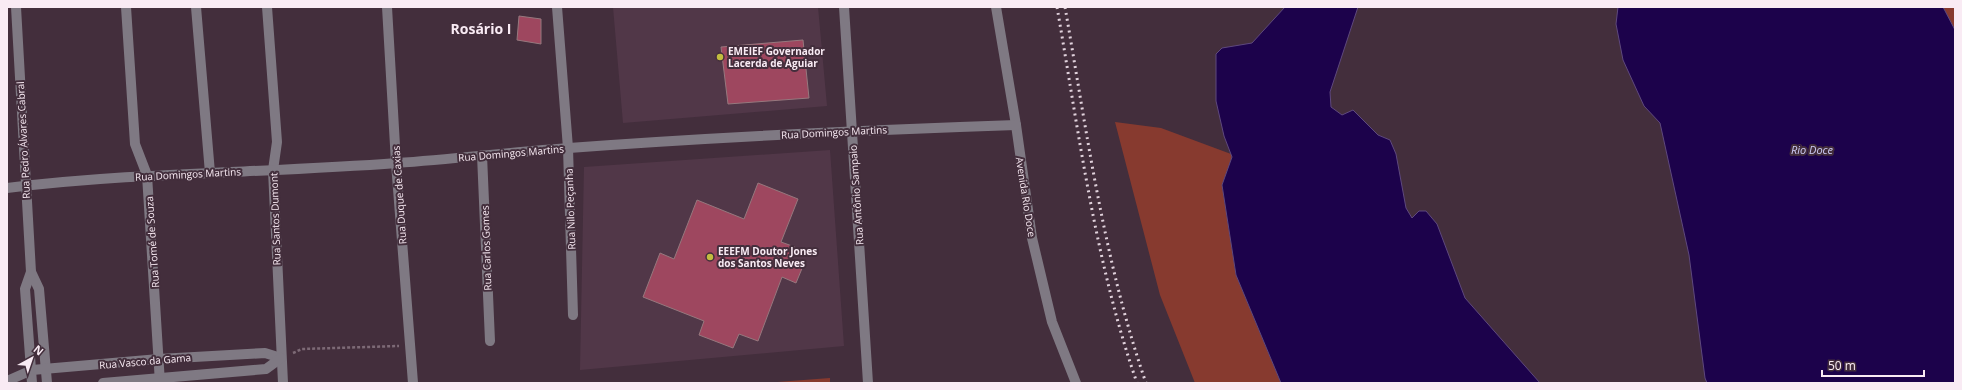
<svg xmlns="http://www.w3.org/2000/svg" width="1962" height="390" viewBox="0 0 1962 390" font-family="'Open Sans',sans-serif">
<style>
.built{fill:#513748}
.green{fill:#873a2f}
.water{fill:#1c024b;stroke:#5e487e}
.building{fill:#9e475f;stroke:#96787e}
.lines{fill:none;stroke-linecap:round;stroke-linejoin:round}
.path{stroke:#7d6a76;stroke-width:2.5;stroke-dasharray:3 2;stroke-linecap:butt}
.minor{stroke:#7f7983;stroke-width:10}
.rail{stroke:#e1d2dc;stroke-width:3;stroke-dasharray:2 4;stroke-linecap:butt}
.poi-dot{fill:#c2bd3f;stroke:#432e3c;stroke-width:1.5}
.labels{text-anchor:middle;stroke-width:4;stroke-linejoin:round;paint-order:stroke}
.poi-label{font-size:10px;font-weight:bold;fill:#f9ebf4;stroke:#432e3c;text-anchor:start}
.street-label{font-size:10px;fill:#f9ebf4;stroke:#432e3c}
.water-label{font-size:11px;font-style:italic;fill:#ceccf6;stroke:#432e3c}
.district-label{font-size:14px;font-weight:bold;fill:#f9ebf4;stroke:#432e3c}
</style>
<rect width="100%" height="100%" fill="#432e3c"/>
<g class="built">
<path d="M613 7H818L827 106 623 123Z"/>
<path d="M830 150 844 346 580 370 584 167Z"/>
</g>
<g class="green">
<path d="M1943 7H1955V30Z"/>
<path d="M1115 122 1161 128 1231 154 1232 157 1222 185 1236 275 1281 383H1195L1160 295Z"/>
<path d="M830 378V383H764Z"/>
</g>
<g class="water">
<path d="M1285 7H1358L1330 92 1331 107 1342 115 1353 110 1378 135 1390 140 1396 154 1406 208 1412 218 1419 211H1426L1437 224 1465 298 1540 383H1281L1236 275 1222 185 1232 157 1224 136 1216 101V54L1222 48 1252 43Z"/>
<path d="M1618 7H1943L1955 30V383H1707L1705 378 1689 255 1660 123 1644 106 1623 60 1616 24Z"/>
</g>
<g class="building">
<path d="M519 16 541 19V44L517 40Z"/>
<path d="M803 40 809 98 728 104 721 47Z"/>
<path d="M758 183 798 199 781 242 795 247 789 261 803 266 796 283 782 277 758 341 739 334 733 348 699 335 704 321 643 297 660 253 674 259 697 200 744 219Z"/>
</g>
<g class="lines">
<path class="path" d="M293 353 302 349 399 346"/>
<g class="minor">
<path d="M16 7 31 272 39 289 47 383"/>
<path d="M126 7 135 144 147 175 160 383"/>
<path d="M196 7 210 173"/>
<path d="M267 7 277 142 273 170 283 383"/>
<path d="M387 7 396 163 413 383"/>
<path d="M557 7 568 148 573 315"/>
<path d="M844 7 868 383"/>
<path d="M996 7 1016 125 1032 238 1052 322 1076 383"/>
<path d="M482 155 490 341"/>
<path d="M7 188C137 172 267 173 397 163 455 159 512 152 569 148 718 137 867 130 1016 125"/>
<path d="M31 272 25 289 32 383"/>
<path d="M7 381 32 370 159 359 265 353 281 358"/>
<path d="M103 383 266 369 281 358"/>
</g>
<g class="rail">
<path d="M1057 7C1079 133 1095 262 1137 383"/>
<path d="M1065 7C1087 133 1104 262 1146 383"/>
</g>
</g>
<g class="poi-dot">
<circle cx="720" cy="57" r="4"/>
<circle cx="710" cy="257" r="4"/>
</g>
<g class="labels">
<g class="poi-label">
<text x="728" y="55">EMEIEF Governador<tspan x="728" dy="12">Lacerda de Aguiar</tspan></text>
<text x="718" y="255">EEEFM Doutor Jones<tspan x="718" dy="12">dos Santos Neves</tspan></text>
</g>
<g class="street-label">
<text transform="translate(834 132) rotate(-3)" y="4">Rua Domingos Martins</text>
<text transform="translate(23 140) rotate(-93)" y="4">Rua Pedro Álvares Cabral</text>
<text transform="translate(511 153) rotate(-5)" y="4">Rua Domingos Martins</text>
<text transform="translate(188 174) rotate(-3)" y="4">Rua Domingos Martins</text>
<text transform="translate(399 195) rotate(-94)" y="4">Rua Duque de Caxias</text>
<text transform="translate(856 195) rotate(-94)" y="4">Rua Antônio Sampaio</text>
<text transform="translate(1026 197) rotate(81)" y="4">Avenida Rio Doce</text>
<text transform="translate(570 209) rotate(-92)" y="4">Rua Nilo Peçanha</text>
<text transform="translate(275 219) rotate(-92)" y="4">Rua Santos Dumont</text>
<text transform="translate(152 242) rotate(-94)" y="4">Rua Tomé de Souza</text>
<text transform="translate(486 248) rotate(-92)" y="4">Rua Carlos Gomes</text>
<text transform="translate(145 361) rotate(-5)" y="4">Rua Vasco da Gama</text>
</g>
<g class="water-label">
<text x="1812" y="154">Rio Doce</text>
</g>
<g class="district-label">
<text x="481" y="34">Rosário I</text>
</g>
</g>
<rect width="1962" height="390" fill="none" stroke="#f9ebf4" stroke-width="16"/>
<g transform="translate(32 358) rotate(40)" stroke="#432e3c" stroke-width="3" paint-order="stroke">
<path d="M0-3L7 15L0 10L-7 15Z" fill="#f9ebf4"/>
<text y="-6" font-size="11" font-weight="bold" text-anchor="middle" fill="#f9ebf4">N</text>
</g>
<path d="M1822 370v6h102v-6" fill="none" stroke="#f9ebf4" stroke-width="2"/>
<text x="1828" y="370" font-size="12" fill="#f9ebf4" stroke="#432e3c" stroke-width="3" paint-order="stroke">50 m</text>
</svg>
